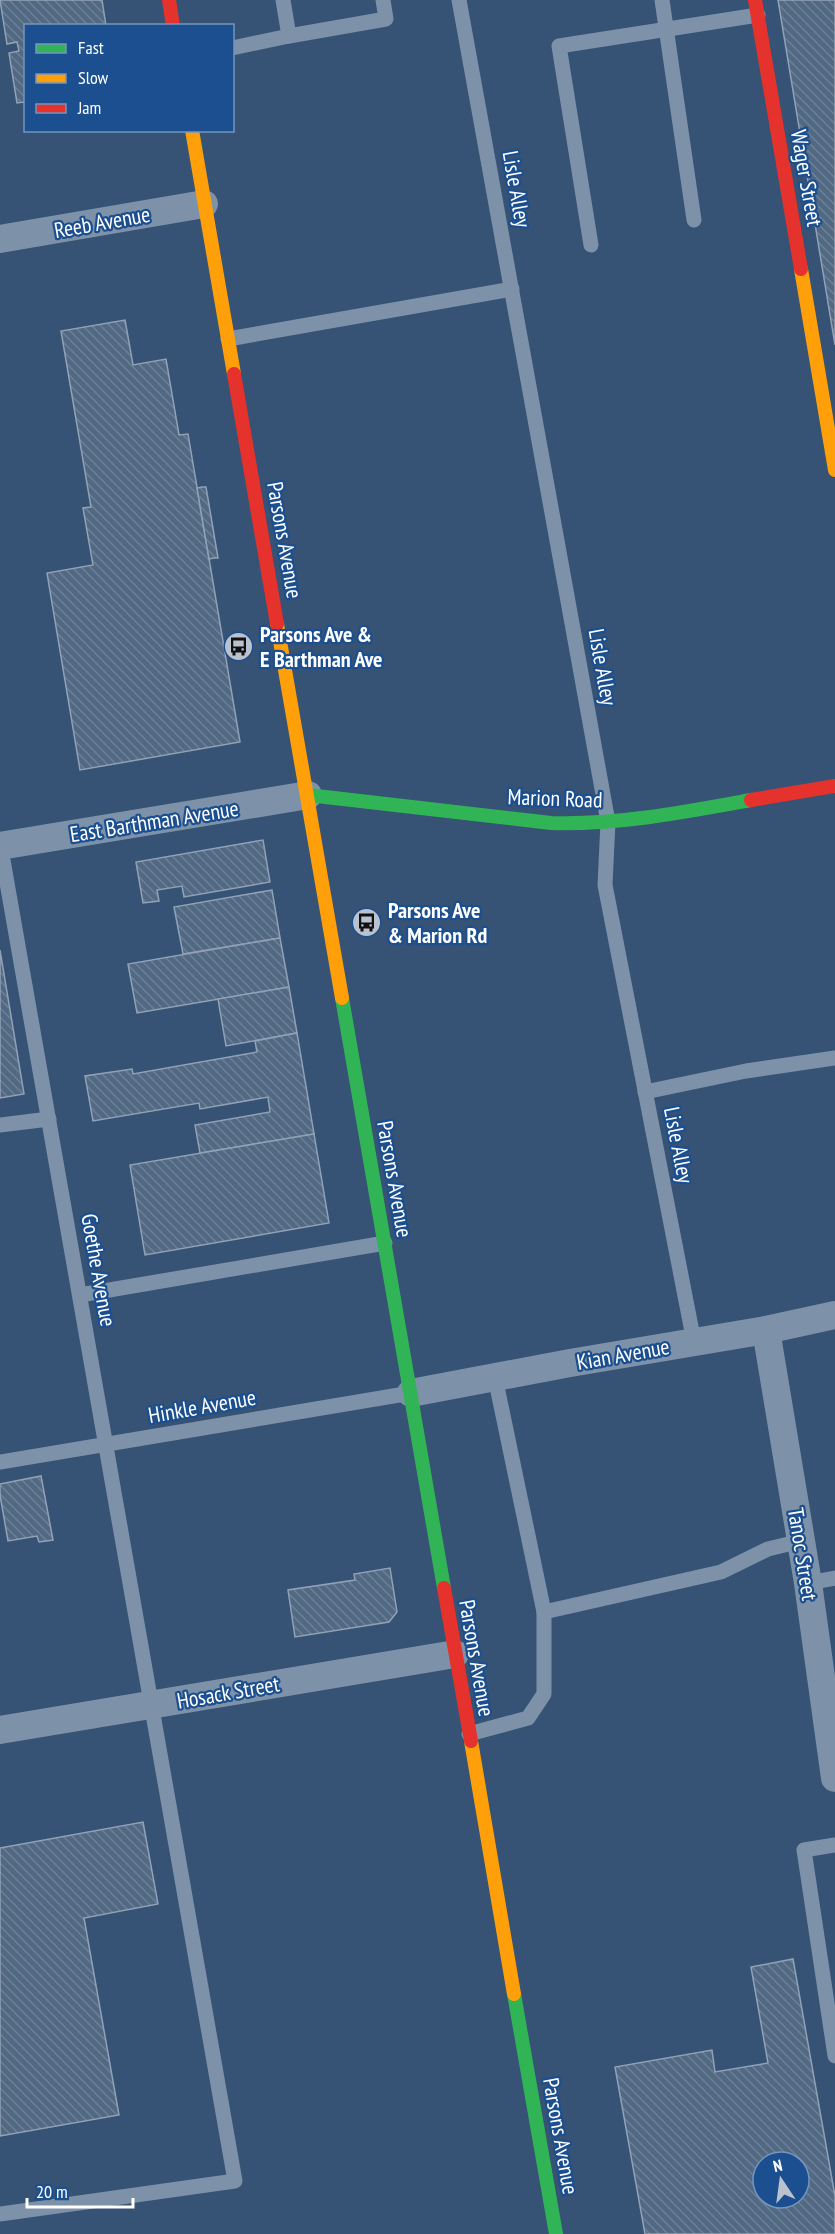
<svg xmlns="http://www.w3.org/2000/svg" width="835" height="2234" viewBox="0 0 835 2234" font-family="'PT Sans Narrow',sans-serif">
<style>
.building{fill:url(#building-back-hatch);stroke:#92a2b6;stroke-width:1.5;fill-rule:evenodd}
.lines{fill:none;stroke-linecap:round;stroke-linejoin:round}
.lane{stroke:#7d92a8;stroke-width:15}
.street{stroke:#7d92a8;stroke-width:28}
.fast{stroke:#30b455;stroke-width:14}
.slow{stroke:#ff9f0a;stroke-width:14}
.jam{stroke:#e5322d;stroke-width:14}
.labels{text-anchor:middle;stroke-width:4.5;stroke-linejoin:round;paint-order:stroke}
.street-label{font-size:22px;fill:#fff;stroke:#1b4f8f}
.poi-label{font-size:22px;font-weight:bold;fill:#fff;stroke:#1b4f8f;text-anchor:start}
</style>
<defs>
<pattern id="building-back-hatch" width="6" height="6" patternUnits="userSpaceOnUse" patternTransform="scale(1.5)"><rect width="6" height="6" fill="#526984"/><path d="M-1 5l2 2M0 0l6 6M5-1l2 2" fill="none" stroke="#6c8096"/></pattern>
</defs>
<rect width="100%" height="100%" fill="#365274"/>
<g class="building">
<path d="M0 0H102L106 26H26V110L24 102 17 103 9 53 19 51 17 42 7 44Z"/>
<path d="M778 0H835V345Z"/>
<path d="M125 320 133 365 166 359 179 435 188 434 240 742 80 770 47 573 93 565 83 508 91 507 61 331Z"/>
<path d="M202 487H206L218 558H214L209 559 203 524 197 488Z"/>
<path d="M263 840 270 882 184 897 182 886 157 890 159 901 143 903 136 862Z"/>
<path d="M272 890 280 938 183 954 174 907Z"/>
<path d="M280 938 289 987 137 1013 128 964Z"/>
<path d="M0 950 24 1094 0 1098Z"/>
<path d="M289 987 297 1033 226 1046 218 999Z"/>
<path d="M297 1033 314 1134 200 1153 195 1125 270 1112 268 1097 200 1109 199 1103 93 1121 85 1076 132 1069 133 1074 257 1052 255 1041Z"/>
<path d="M314 1134 329 1223 145 1255 130 1165Z"/>
<path d="M41 1476 53 1540 39 1542 37 1536 8 1541 0 1495V1484Z"/>
<path d="M390 1568 397 1612 389 1622 295 1637 288 1590 355 1580 354 1574Z"/>
<path d="M143 1822 158 1904 84 1918 119 2115 0 2136V1848Z"/>
<path d="M793 1959 835 2196V2234H645L615 2067 712 2050 715 2072 768 2063 751 1967ZM763 2162H799V2198H763Z"/>
</g>
<g class="lines">
<g class="lane">
<path d="M283 0 289 36"/>
<path d="M459 0 608 822 605 885 694 1342"/>
<path d="M662 0 694 220"/>
<path d="M232 48 289 36 386 19 383 0"/>
<path d="M591 245 559 46 758 15"/>
<path d="M228 339 512 289"/>
<path d="M0 843 235 2181 0 2214"/>
<path d="M645 1092 746 1071 835 1058"/>
<path d="M0 1125 49 1119"/>
<path d="M80 1295 385 1243"/>
<path d="M495 1377 544 1612 721 1572 768 1549 801 1541"/>
<path d="M0 1462 411 1393"/>
<path d="M808 1583 835 1578"/>
<path d="M469 1734 528 1718 544 1694V1612"/>
<path d="M835 1845 804 1850 835 2056"/>
</g>
<g class="street">
<path d="M0 239 204 204"/>
<path d="M0 846 308 795"/>
<path d="M766 1330 808 1583 835 1778"/>
<path d="M411 1393 570 1363 766 1330 835 1315"/>
<path d="M0 1730 455 1654"/>
</g>
<g class="fast">
<path d="M308 795 551 823C618 825 685 812 751 800"/>
<path d="M342 998 444 1588"/>
<path d="M514 1994 556 2234"/>
</g>
<g class="slow">
<path d="M192 130 234 374"/>
<path d="M801 269 835 470"/>
<path d="M277 624 342 998"/>
<path d="M471 1741 514 1994"/>
</g>
<g class="jam">
<path d="M169 0 173 26"/>
<path d="M755 0 801 269"/>
<path d="M234 374 277 624"/>
<path d="M751 800 835 786"/>
<path d="M444 1588 471 1741"/>
</g>
</g>
<defs>
<symbol id="bus-disc" viewBox="-11 -11 22 22"><circle r="9.5" fill="#b9c2ce" stroke="#1b4f8f"/><path d="M-5-6H5V4H4V6H2V4H-2V6H-4V4H-5ZM-3.5-4V0h7V-4ZM-3.5 1.2v1.5H-2V1.2ZM2 1.2v1.5H3.5V1.2Z" fill="#111"/></symbol>
</defs>
<g fill-rule="evenodd">
<use href="#bus-disc" x="222" y="630" width="33" height="33"/>
<use href="#bus-disc" x="350" y="906" width="33" height="33"/>
</g>
<g class="labels">
<g class="street-label">
<text transform="translate(807 178) rotate(80)" y="8">Wager Street</text>
<text transform="translate(517 189) rotate(80)" y="8">Lisle Alley</text>
<text transform="translate(102 222) rotate(-10)" y="8">Reeb Avenue</text>
<text transform="translate(285 540) rotate(80)" y="8">Parsons Avenue</text>
<text transform="translate(603 667) rotate(80)" y="8">Lisle Alley</text>
<text transform="translate(555 798) rotate(2)" y="8">Marion Road</text>
<text transform="translate(154 821) rotate(-9)" y="8">East Barthman Avenue</text>
<text transform="translate(679 1145) rotate(79)" y="8">Lisle Alley</text>
<text transform="translate(395 1179) rotate(80)" y="8">Parsons Avenue</text>
<text transform="translate(99 1270) rotate(80)" y="8">Goethe Avenue</text>
<text transform="translate(623 1354) rotate(-10)" y="8">Kian Avenue</text>
<text transform="translate(202 1406) rotate(-10)" y="8">Hinkle Avenue</text>
<text transform="translate(803 1554) rotate(81)" y="8">Tanoc Street</text>
<text transform="translate(477 1658) rotate(80)" y="8">Parsons Avenue</text>
<text transform="translate(228 1692) rotate(-10)" y="8">Hosack Street</text>
<text transform="translate(561 2136) rotate(80)" y="8">Parsons Avenue</text>
</g>
<g class="poi-label">
<text x="260" y="642">Parsons Ave &amp;<tspan x="260" dy="25">E Barthman Ave</tspan></text>
<text x="388" y="918">Parsons Ave<tspan x="388" dy="25">&amp; Marion Rd</tspan></text>
</g>
</g>
<rect x="24" y="24" width="210" height="108" fill="#1b4f8f" stroke="#7695bc" stroke-width="1.5"/>
<rect x="36" y="44" width="30" height="9" fill="#30b455" stroke="#7695bc" stroke-width="1.5"/>
<text x="78" y="54" font-size="18" fill="#ffffff">Fast</text>
<rect x="36" y="74" width="30" height="9" fill="#ff9f0a" stroke="#7695bc" stroke-width="1.5"/>
<text x="78" y="84" font-size="18" fill="#ffffff">Slow</text>
<rect x="36" y="104" width="30" height="9" fill="#e5322d" stroke="#7695bc" stroke-width="1.5"/>
<text x="78" y="114" font-size="18" fill="#ffffff">Jam</text>
<g transform="translate(781 2180) rotate(347)"><circle r="28" fill="#1b4f8f" stroke="#7695bc" stroke-width="1.5"/>
<path d="M0-4.5L10 22L0 15L-10 22Z" fill="#b9c2ce"/>
<text y="-9" font-size="16" font-weight="bold" text-anchor="middle" fill="#ffffff">N</text>
</g>
<path d="M27 2198v9h106v-9" fill="none" stroke="#ffffff" stroke-width="3"/>
<text x="36" y="2198" font-size="18" fill="#ffffff" stroke="#1b4f8f" stroke-width="4.5" paint-order="stroke">20 m</text>
</svg>
